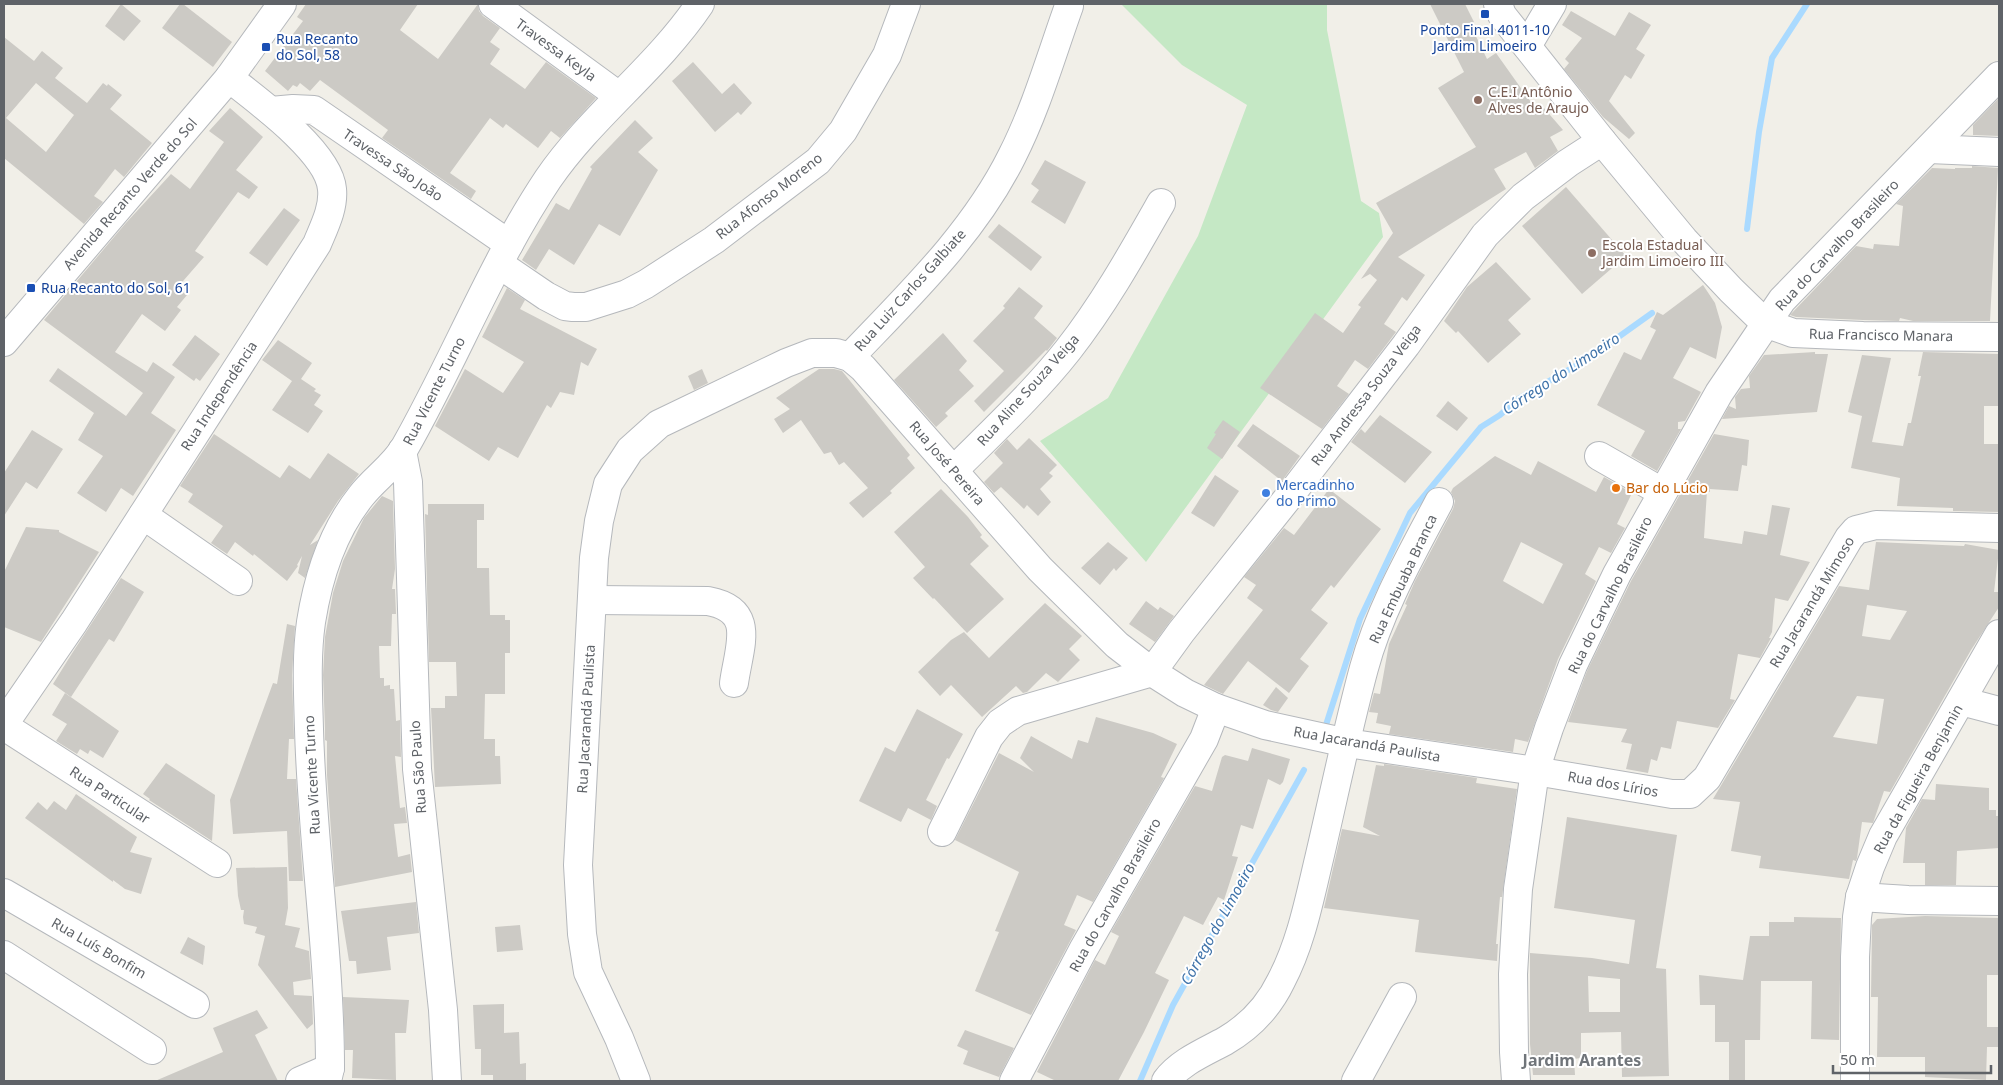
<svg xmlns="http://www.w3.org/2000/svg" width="2003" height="1085" viewBox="0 0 2003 1085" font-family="'Noto Sans',sans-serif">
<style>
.green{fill:#c5e8c5}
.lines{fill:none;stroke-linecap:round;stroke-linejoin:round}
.stream{stroke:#aadaff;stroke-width:6}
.building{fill:#cccac5;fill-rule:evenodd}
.minor-casing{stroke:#b5b8bc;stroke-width:30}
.minor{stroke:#fff;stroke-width:28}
.transit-dot{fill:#1a4fb4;stroke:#fff;stroke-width:2}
.education-dot{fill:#8d6e63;stroke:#fff;stroke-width:2}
.food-dot{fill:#e8710a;stroke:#fff;stroke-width:2}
.shop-dot{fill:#3f7fe0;stroke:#fff;stroke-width:2}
.labels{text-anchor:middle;stroke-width:4;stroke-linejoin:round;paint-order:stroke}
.transit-label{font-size:14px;fill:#164399;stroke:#fff;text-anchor:start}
.street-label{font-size:14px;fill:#5f6368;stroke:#fff}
.education-label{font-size:14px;fill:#785e54;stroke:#fff;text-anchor:start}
.shop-label{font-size:14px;fill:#366cbe;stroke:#fff;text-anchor:start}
.food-label{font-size:14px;fill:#c56008;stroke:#fff;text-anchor:start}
.water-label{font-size:15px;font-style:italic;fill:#4174aa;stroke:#fff}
.quarter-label{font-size:16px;font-weight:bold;fill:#70757a;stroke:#fff}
</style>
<rect width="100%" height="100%" fill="#f1efe8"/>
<path class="green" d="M1121 4H1327V30L1361 201 1379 213 1383 237 1146 562 1040 441 1108 398 1198 236 1247 105 1182 65Z"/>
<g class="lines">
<g class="stream">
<path d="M1747 229 1759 132 1772 58 1807 4"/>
<path d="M1325 728 1360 619 1410 513 1481 427 1500 415 1518 399 1589 358 1652 313"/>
<path d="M1140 1081 1173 1005 1304 770"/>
</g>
</g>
<g class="building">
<path d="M121 4 141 21 124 41 105 26Z"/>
<path d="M180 4H183L232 42 213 67 162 28Z"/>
<path d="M306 4H418L400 30 438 59 478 4 479 11 483 16 500 28 490 42 500 49 490 64 525 89 546 62 596 98 560 138 551 131 538 148 506 124 503 128 490 118 450 173 476 191 471 199 382 138 388 130 320 80 310 91 300 83 297 87 293 85 288 91 265 71 303 21 297 17Z"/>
<path d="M1430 4H1465L1474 22 1470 24 1487 59 1496 53 1538 112 1544 108 1563 130 1550 137 1558 151 1535 168 1526 152 1494 169 1506 189 1398 257 1425 275 1407 301 1402 297 1384 324 1396 332 1368 369 1355 360 1337 386 1349 394 1322 429 1260 388 1315 313 1343 333 1361 307 1358 305 1377 280 1370 274 1361 279 1393 233 1376 203 1476 147 1438 88 1464 72Z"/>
<path d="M1571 11 1615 36 1629 12 1651 25 1636 49 1645 55 1631 79 1625 75 1609 101 1635 133 1629 139 1603 117 1564 69 1569 63 1565 59 1582 38 1562 25Z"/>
<path d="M4 37 34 61 42 51 63 68 55 78 87 103 103 83 107 86 108 84 122 95 110 109 152 143 124 177 115 169 94 196 103 202 84 224 4 158ZM36 83 74 115 46 152 6 118Z"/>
<path d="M693 62 722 94 734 83 752 103 741 115 738 112 715 132 672 81Z"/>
<path d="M1999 98V136L1973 135V125Z"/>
<path d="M230 108 263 137 236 170 258 187 249 199 238 192 195 251 204 257 177 288 187 295 177 307 181 310 165 331 142 314 115 352 147 372 153 362 175 377 151 413 176 430 133 496 121 488 106 512 77 493 103 456 78 440 94 413 49 381 58 368 126 416 143 393 44 320 125 224 171 174 190 189 224 142 209 131Z"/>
<path d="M635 120 653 138 638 152 658 170 620 236 599 224 574 265 549 249 536 270 522 260 556 203 569 210 592 169 590 167Z"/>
<path d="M1045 160 1086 182 1065 224 1031 202 1039 190 1031 184Z"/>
<path d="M1972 166 1998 168 1990 321H1913L1900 318 1899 321 1863 320 1796 317 1790 315 1856 246 1873 249 1874 244 1899 246 1903 206 1896 204 1932 168 1955 169V168H1972Z"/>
<path d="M1566 187 1626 256 1582 294 1522 226Z"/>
<path d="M284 208 300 220 267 266 249 253Z"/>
<path d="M999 224 1042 257 1031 271 988 237Z"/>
<path d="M1496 262 1531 299 1508 320 1521 334 1488 363 1458 331 1456 333 1444 321 1467 287Z"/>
<path d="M1703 285 1715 303 1722 327 1716 359 1690 347 1673 378 1701 392 1685 421 1678 422V429H1681L1657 471 1631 456 1645 431 1597 405 1624 352 1641 360 1656 330 1650 327 1657 312 1663 315Z"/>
<path d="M1019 287 1043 306 1034 318 1057 338 1047 351 1046 350 984 412 974 401 1004 371 973 341 1005 308 1003 306Z"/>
<path d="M507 288 525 300 520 309 597 349 588 366 581 362 574 395 560 392 551 408 547 405 518 458 498 447 489 461 435 426 465 369 503 393 524 362 482 337Z"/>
<path d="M943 333 967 361 959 370 974 386 945 413 948 416 936 427 894 380Z"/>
<path d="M195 335 220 354 200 381 196 378 194 381 172 365Z"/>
<path d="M278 340 312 363 301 379 316 389 314 391 321 395 314 405 323 411 308 433 272 410 292 381 262 360Z"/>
<path d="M1815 352V354H1828L1817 412 1722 419 1729 406 1736 409 1735 397 1741 389 1750 388 1749 376 1764 355Z"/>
<path d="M1923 352 1999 354V406H1984V444H1999V512L1953 511V508L1897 506 1900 478 1851 468 1862 416 1848 412 1862 355 1891 358 1872 442 1903 446 1908 423H1911L1921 376H1918Z"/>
<path d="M702 369 708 383 694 390 688 376Z"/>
<path d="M819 369H834L842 371 910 455 907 458 915 468 890 491 892 493 863 518 849 503 868 488 844 462 839 465 831 452 824 454 801 420 783 433 774 419 790 409 776 398Z"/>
<path d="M1448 401 1468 418 1457 431 1436 416Z"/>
<path d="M1380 415 1432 452 1405 483 1351 442 1361 429 1365 433Z"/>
<path d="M1223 420 1240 432 1222 459 1207 448 1216 434 1214 433Z"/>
<path d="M1253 424 1300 456 1282 481 1237 446Z"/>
<path d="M32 430 63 449 37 489 26 482 4 516V473Z"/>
<path d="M214 434 280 478 289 465 310 479 328 453 359 474 338 501 310 545 318 540 305 578 298 573 302 556 297 565 298 566 287 581 254 554 253 556 235 542 227 554 211 543 223 526 188 502 193 494 180 486Z"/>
<path d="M1714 434 1749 440 1747 466 1742 465 1738 491 1710 489V492L1707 491 1704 538 1742 544 1744 531 1767 535 1772 505 1790 508 1780 555 1810 562 1788 601 1775 598 1772 632 1769 638H1771L1760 658 1738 654 1730 699 1735 700 1718 728 1677 721 1671 749 1661 747 1657 761 1651 759 1648 773 1626 769 1632 744 1621 742 1627 729 1568 722 1587 671 1631 581Z"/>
<path d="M1029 438 1057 465 1049 473 1053 476 1040 489 1051 502 1038 516 1027 505 1024 509 1001 487 994 493 984 482 1003 463 994 453 1007 439 1017 450Z"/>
<path d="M1495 456 1531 475 1538 461 1596 492 1604 477 1632 493 1617 524 1625 528 1611 553 1599 547 1585 574 1596 581 1558 659 1528 742 1515 739 1513 752 1389 734 1391 726 1376 723 1378 713 1369 712 1374 693 1380 694 1389 644 1407 605 1405 604 1415 581 1453 509 1455 501 1451 492 1453 488ZM1521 542 1563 564 1543 604 1503 581Z"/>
<path d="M1215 475 1239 491 1214 527 1191 513Z"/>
<path d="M941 489 968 517 982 535 980 537 989 546 970 564 1004 599 967 633 934 598 933 599 913 578 925 567 894 532Z"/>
<path d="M1329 489 1381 529 1334 588 1331 585 1311 610 1328 623 1300 659 1309 666 1289 693 1248 661 1223 694 1204 685 1263 610 1247 598 1256 585 1244 577 1284 528 1294 535Z"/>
<path d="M382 496 393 501 395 569 392 589H395L396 614H392L391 646H379L380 678H384V686L390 685V689H394L396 721 400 720 401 757 395 756 400 808 405 807 407 823 394 824 398 857 410 854 412 872 335 887 327 775V741L325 740V728L323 675 325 637 333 593 343 561 364 518Z"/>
<path d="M428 504H484V520H477V568H489L490 615H505V620H510V653H505V694H485L484 739H495V756H500L501 784 435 787 431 708H445V696H457L456 662H429L425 514 428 515Z"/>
<path d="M26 527 59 530V532L99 552 41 642 4 627V572Z"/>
<path d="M1108 542 1128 558 1116 571 1114 568 1100 585 1081 568Z"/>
<path d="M1876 542 1964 546 1965 544 1999 550 1994 592H1999V607L1971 650 1890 792 1884 791 1873 823 1862 822 1857 858 1856 861 1853 860 1849 879 1759 868 1761 856 1731 851 1740 802 1713 799 1839 586 1869 590ZM1867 605 1907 611 1890 640 1862 636ZM1857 696 1884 699 1877 744 1833 737Z"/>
<path d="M121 578 144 592 114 642 109 639 71 697 53 684 71 655Z"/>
<path d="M1146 601 1158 610 1160 607 1174 616 1155 642 1129 624Z"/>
<path d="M1045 603 1082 636 1069 649 1080 660 1058 682 1046 673 1027 692 1023 693 1016 686 982 717 951 685 940 696 918 672 951 640 964 632 989 658Z"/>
<path d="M287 624 295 626 292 675 294 739H289L287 779H296L303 881H289L287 831 233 834 230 800 273 683 277 684Z"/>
<path d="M1276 687 1288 698 1278 712 1271 710 1263 705Z"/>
<path d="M65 693 119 731 103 758 90 750 88 754 80 749 77 754 56 741 67 724 52 715Z"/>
<path d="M917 709 963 734 949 759 947 758 926 800 937 806 931 820 908 808 901 822 859 801 885 747 895 752Z"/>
<path d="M1096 717 1153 733 1177 744 1161 777 1164 778 1093 902 1077 895 1064 925 1076 930 1031 1015 975 991 999 932 995 931 1019 872 955 840 999 753 1034 772 1020 758 1031 736 1072 759 1078 740 1088 743Z"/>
<path d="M1252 748 1290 759 1283 782 1280 785 1268 779 1253 829 1241 825 1232 856 1238 857 1224 900 1218 897 1203 925 1184 916 1155 973 1169 980 1144 1032 1118 1081H1056L1037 1072 1095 960 1105 965 1119 936 1111 932 1195 786 1212 791 1222 757 1225 755 1248 761Z"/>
<path d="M166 763 215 795 212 841 149 800 150 799 143 794Z"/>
<path d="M1384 764 1477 778 1476 783 1517 789 1502 897H1500L1496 944H1498L1497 961 1415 952 1419 920 1324 908 1342 829 1380 836 1363 827 1376 765 1384 766Z"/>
<path d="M1936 784 1989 788V810H1996V816H1999V848L1957 851 1956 885H1925V863H1903L1906 828 1922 799 1935 800Z"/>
<path d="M76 794 137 837 130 852 152 858 141 894 125 889 113 880V882L25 818 38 802 47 810 54 801 66 810Z"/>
<path d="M1567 817 1677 835 1656 968 1666 969 1669 1076 1622 1077 1621 1032 1581 1033V1058L1574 1059 1575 1075H1533L1530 1044V953L1592 958 1629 964 1635 920 1554 908ZM1588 976 1620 979V1012H1589Z"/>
<path d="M287 867 288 908 285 925 300 928 295 947 309 951 311 979 293 982 294 995 312 996 313 1024 307 1029 258 965 265 936 255 933 257 927 244 924 243 917 244 910H241L238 896 236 868Z"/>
<path d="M416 902 419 933 387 937 391 970 357 974 356 961H349L341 911Z"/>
<path d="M1925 916 1999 918V975H1987V1027H1999V1047H1987L1986 1080 1925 1077V1057H1877L1878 997H1871L1872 925 1877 919Z"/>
<path d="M1794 917 1841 918 1839 1040 1811 1039 1812 981H1761L1760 1040H1745V1081H1729V1042H1715V1005H1700L1699 975 1743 980 1750 936H1769V922H1794Z"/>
<path d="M520 925 523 950 497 952 495 927Z"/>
<path d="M188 937 205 946 203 965 180 953Z"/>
<path d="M343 997 409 1000 406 1033H395L396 1080 352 1078 353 1050H345Z"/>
<path d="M504 1004V1033L519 1032 520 1064 526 1063V1081H493V1075H481V1049H475L473 1005Z"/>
<path d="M257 1010 268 1028 255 1035 278 1081H155L223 1052 213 1028Z"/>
<path d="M965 1030 1014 1048 999 1077 963 1064 968 1051 957 1046Z"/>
</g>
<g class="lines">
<defs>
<g id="minor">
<path d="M493 4 619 96"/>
<path d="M1498 4 1502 15 1602 141 1684 240 1731 290 1765 323 1793 333 1863 336 1999 337"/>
<path d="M1527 46 1552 4"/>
<path d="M271 111 293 109 314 110 509 244"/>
<path d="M1929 149 1999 152"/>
<path d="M499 264 546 296 565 306 573 307H586L627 294 646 284 714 240 818 161 843 131 887 55 906 4"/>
<path d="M4 342 229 78 282 4"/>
<path d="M850 357C909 295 974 233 1012 156 1036 109 1051 56 1069 6"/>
<path d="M402 451 408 482 417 769 443 1010 447 1081"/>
<path d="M1599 456 1662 492"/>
<path d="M953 471C991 433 1035 392 1068 350 1104 304 1132 254 1161 203"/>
<path d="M143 515 238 581"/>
<path d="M593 600 708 601C757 610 739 646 734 683"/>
<path d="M1152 672 1181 632 1295 489 1406 345 1485 235 1523 197 1568 163 1602 141"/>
<path d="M1961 701 1999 711"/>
<path d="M4 724 74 622 317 244C324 227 334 208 332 189 329 152 257 100 229 78"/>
<path d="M4 726 217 863"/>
<path d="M942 832 989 737 1000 723 1018 711 1152 672"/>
<path d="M4 893 195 1004"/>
<path d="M1860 897 1908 900 1999 901"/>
<path d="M4 955 152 1050"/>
<path d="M300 1081 330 1068"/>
<path d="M327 1081 330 1068C330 955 312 842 309 729 308 693 306 657 311 622 318 578 333 531 361 496 374 479 394 466 405 447 455 359 492 263 548 179 592 115 657 68 700 4"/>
<path d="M636 1081 619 1038 588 972 582 934 578 865 594 558 599 521 608 484 630 450 659 424 786 363 812 353H836L850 357 863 368 1040 569 1117 645 1152 672 1185 693 1216 708 1265 725 1347 743 1535 771 1672 794H1690L1707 778 1849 538 1856 530 1876 525 1999 528"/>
<path d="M1014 1081 1083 950 1204 739 1216 708"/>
<path d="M1166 1081C1180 1062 1205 1052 1225 1041 1249 1027 1269 1006 1281 981 1301 943 1309 901 1319 859 1334 795 1347 731 1364 668 1380 609 1411 555 1439 502"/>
<path d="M1356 1081 1402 997"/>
<path d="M1516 1081 1514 1052 1513 974 1518 889 1535 771 1549 728 1573 665 1617 574 1719 393 1782 300 1999 76"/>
<path d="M1855 1081V957L1857 917 1860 897 1870 867 1883 836 1999 634"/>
</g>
</defs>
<use href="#minor" class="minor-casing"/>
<use href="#minor" class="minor"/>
</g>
<g class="transit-dot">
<rect x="1480" y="9" width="10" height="10" rx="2.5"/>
<rect x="261" y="42" width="10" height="10" rx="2.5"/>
<rect x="26" y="283" width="10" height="10" rx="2.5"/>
</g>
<g class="education-dot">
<circle cx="1478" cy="100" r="5"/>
<circle cx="1592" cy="253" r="5"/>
</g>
<circle class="food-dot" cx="1616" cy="488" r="5"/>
<circle class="shop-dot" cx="1266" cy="493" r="5"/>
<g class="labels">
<g class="transit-label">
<text x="1485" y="35" text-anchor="middle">Ponto Final 4011-10<tspan x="1485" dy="16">Jardim Limoeiro</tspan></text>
<text x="276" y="44">Rua Recanto<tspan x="276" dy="16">do Sol, 58</tspan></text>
<text x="41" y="293">Rua Recanto do Sol, 61</text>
</g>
<g class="street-label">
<text transform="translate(556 50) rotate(36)" y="5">Travessa Keyla</text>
<text transform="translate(393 165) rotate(34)" y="5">Travessa São João</text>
<text transform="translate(130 194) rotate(-49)" y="5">Avenida Recanto Verde do Sol</text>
<text transform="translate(769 196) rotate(-38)" y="5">Rua Afonso Moreno</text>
<text transform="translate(1837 245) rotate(-47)" y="5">Rua do Carvalho Brasileiro</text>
<text transform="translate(910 290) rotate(-48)" y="5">Rua Luiz Carlos Galbiate</text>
<text transform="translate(1881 335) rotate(1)" y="5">Rua Francisco Manara</text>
<text transform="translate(1028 390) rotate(-48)" y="5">Rua Aline Souza Veiga</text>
<text transform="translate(434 391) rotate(-63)" y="5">Rua Vicente Turno</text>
<text transform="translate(1366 395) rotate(-53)" y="5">Rua Andressa Souza Veiga</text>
<text transform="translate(219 396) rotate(-57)" y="5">Rua Independência</text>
<text transform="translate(947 463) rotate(49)" y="5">Rua José Pereira</text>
<text transform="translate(1403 579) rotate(-65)" y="5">Rua Embuaba Branca</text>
<text transform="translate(1610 595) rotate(-64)" y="5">Rua do Carvalho Brasileiro</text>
<text transform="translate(1812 602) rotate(-59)" y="5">Rua Jacarandá Mimoso</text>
<text transform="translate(586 719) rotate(-87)" y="5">Rua Jacarandá Paulista</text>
<text transform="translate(1367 744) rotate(10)" y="5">Rua Jacarandá Paulista</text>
<text transform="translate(418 767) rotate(-94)" y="5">Rua São Paulo</text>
<text transform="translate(312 775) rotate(-93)" y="5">Rua Vicente Turno</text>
<text transform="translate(1918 779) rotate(-61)" y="5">Rua da Figueira Benjamin</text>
<text transform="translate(1613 784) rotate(10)" y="5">Rua dos Lírios</text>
<text transform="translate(110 795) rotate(33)" y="5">Rua Particular</text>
<text transform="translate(1115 895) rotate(-61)" y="5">Rua do Carvalho Brasileiro</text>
<text transform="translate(99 948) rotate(30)" y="5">Rua Luís Bonfim</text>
</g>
<g class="education-label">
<text x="1488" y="97">C.E.I Antônio<tspan x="1488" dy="16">Alves de Araujo</tspan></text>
<text x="1602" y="250">Escola Estadual<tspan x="1602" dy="16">Jardim Limoeiro III</tspan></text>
</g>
<g class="shop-label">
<text x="1276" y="490">Mercadinho<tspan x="1276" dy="16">do Primo</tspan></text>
</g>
<g class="food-label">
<text x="1626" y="493">Bar do Lúcio</text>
</g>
<g class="water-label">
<text transform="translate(1561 374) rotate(-33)" y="5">Córrego do Limoeiro</text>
<text transform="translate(1218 924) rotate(-61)" y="5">Córrego do Limoeiro</text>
</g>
<g class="quarter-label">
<text x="1582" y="1066">Jardim Arantes</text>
</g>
</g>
<rect width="2003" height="1085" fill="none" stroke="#5f6368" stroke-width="10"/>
<path d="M1833 1065v8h158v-8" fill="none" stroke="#5f6368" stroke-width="2.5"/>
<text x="1840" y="1065" font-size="15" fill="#5f6368" stroke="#ffffff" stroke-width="4" paint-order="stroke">50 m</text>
</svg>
